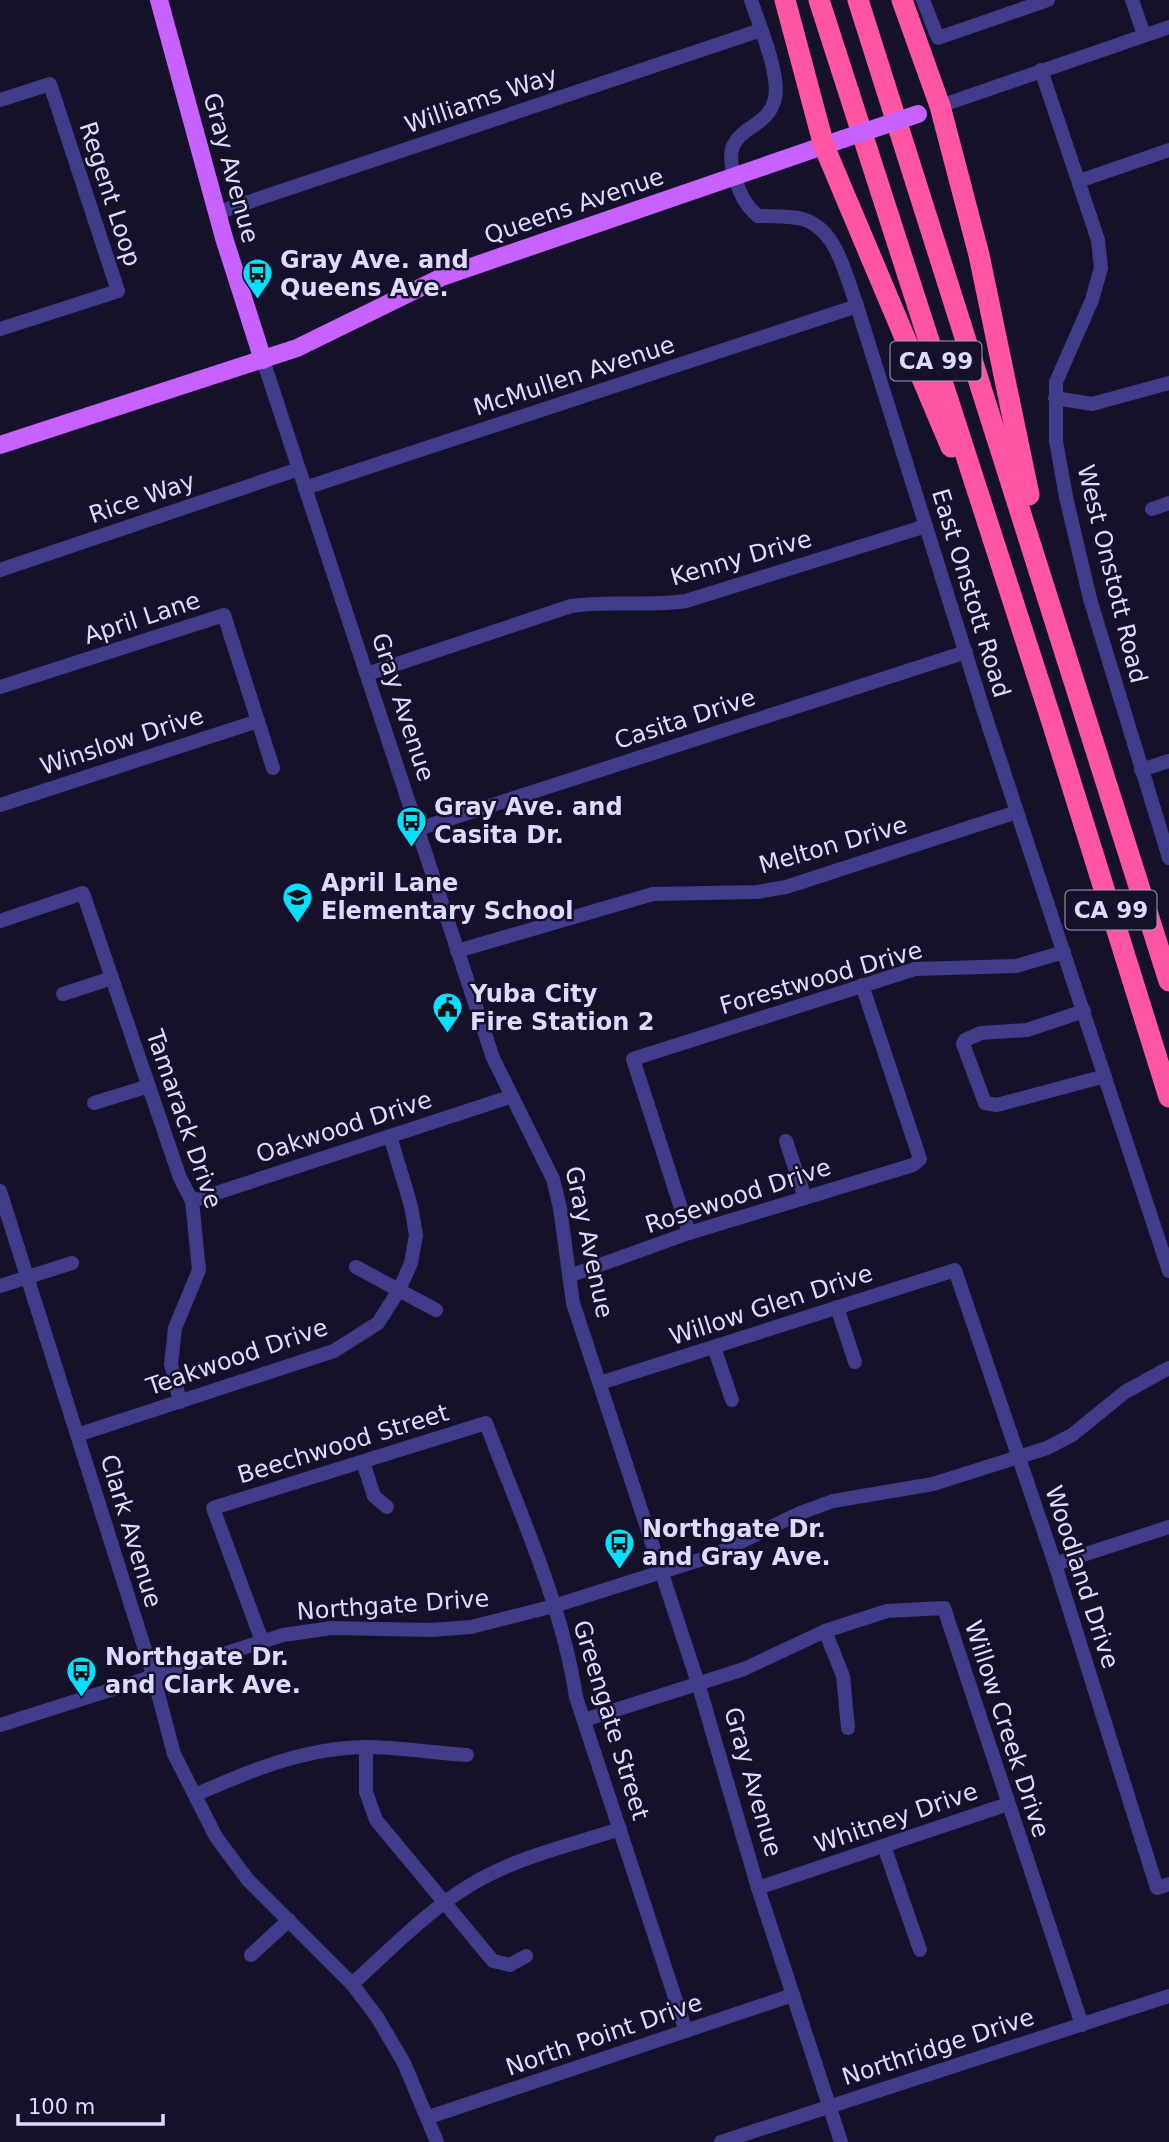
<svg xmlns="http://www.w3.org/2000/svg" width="1169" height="2142" viewBox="0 0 1169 2142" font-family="'DejaVu Sans',sans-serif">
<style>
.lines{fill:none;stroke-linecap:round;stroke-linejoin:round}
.minor{stroke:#403c89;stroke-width:14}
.major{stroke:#c761ff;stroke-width:18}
.highway{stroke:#ff55a2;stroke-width:21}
.major-bridge{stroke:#c761ff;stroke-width:18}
.labels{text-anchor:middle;stroke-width:5;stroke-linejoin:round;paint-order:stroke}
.shield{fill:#16112a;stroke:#a39ebf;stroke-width:2}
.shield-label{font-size:23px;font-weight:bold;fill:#dfdaff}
.street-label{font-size:24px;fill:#dfdaff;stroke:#16112a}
.poi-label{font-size:24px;font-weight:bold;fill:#dfdaff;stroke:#16112a;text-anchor:start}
</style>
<rect width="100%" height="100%" fill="#16112a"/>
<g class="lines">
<g class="minor">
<path d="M751 0C759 25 780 73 775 98 767 136 715 123 736 181 741 196 746 206 758 216 771 216 785 216 798 218 837 225 845 275 857 306L985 715 1169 1271"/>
<path d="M923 0 938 38 1048 0"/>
<path d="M1132 0 1144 35"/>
<path d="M1041 70 1098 240 1101 268 1092 300 1056 382V441L1066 497 1090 599 1169 858"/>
<path d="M0 100 50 84 118 291 0 329"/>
<path d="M940 106 1169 27"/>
<path d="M1079 181 1169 150"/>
<path d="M216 213 761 30"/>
<path d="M263 360 493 1058 553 1179 560 1208 573 1303 698 1683 758 1888 841 2142"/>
<path d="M1055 398 1092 404 1169 383"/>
<path d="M305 488 857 306"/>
<path d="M1152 509 1169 503"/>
<path d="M0 570 299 469"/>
<path d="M367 674 571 606C610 600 647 607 686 601L926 526"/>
<path d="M0 687 224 615 273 768"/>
<path d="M1141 770 1169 761"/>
<path d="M0 805 258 721"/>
<path d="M418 829 966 652"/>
<path d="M0 921 83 893 180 1178 192 1201 199 1270 175 1328 171 1364 180 1402"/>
<path d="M457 951 653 894 757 892 786 887 1017 812"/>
<path d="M63 994 112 978"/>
<path d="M1084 1011 1027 1030 981 1033 965 1040 963 1044 985 1103 997 1105 1105 1076"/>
<path d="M94 1103 149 1086"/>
<path d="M786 1141 805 1198"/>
<path d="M0 1191 153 1675 174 1754 216 1837 248 1880 352 1984 377 2017 404 2063 437 2142"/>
<path d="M192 1201 510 1097"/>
<path d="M689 1233 633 1059 915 969 1016 966 1064 952"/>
<path d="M356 1267 436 1310"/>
<path d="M569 1276 689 1233 913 1165 920 1159 862 985"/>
<path d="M0 1286 72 1263"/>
<path d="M837 1307 855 1362"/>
<path d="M714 1347 732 1400"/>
<path d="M600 1383 955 1270 1055 1564 1157 1888 1169 1884"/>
<path d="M77 1435 334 1351 378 1323 399 1290 411 1263 416 1235 411 1206 390 1136"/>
<path d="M363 1462 374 1496 387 1507"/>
<path d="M1055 1564 1169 1527"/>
<path d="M825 1631 843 1676 848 1728"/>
<path d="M262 1641 213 1508 486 1423C519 1512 562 1603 576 1697L686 2031"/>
<path d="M584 1720 744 1669 825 1631 887 1611 944 1608 1082 2025"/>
<path d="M0 1725 283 1635 332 1628 431 1630 471 1627 554 1606 712 1556 800 1513 833 1501 933 1484 1047 1448 1072 1435 1125 1392 1169 1368"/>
<path d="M366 1747V1792L376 1820 493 1961 510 1965 526 1956"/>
<path d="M195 1795C249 1771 304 1748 365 1747 399 1747 434 1753 467 1755"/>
<path d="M884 1846 920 1950"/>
<path d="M758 1888 1008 1804"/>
<path d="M251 1955 289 1920"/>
<path d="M352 1984C390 1950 428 1910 472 1884 517 1857 571 1845 620 1829"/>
<path d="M429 2117 793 1995"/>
<path d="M721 2142 1169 1996"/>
</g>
<g class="major">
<path d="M159 0 224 238 263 360"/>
<path d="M0 445 297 348 442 277 843 139"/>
</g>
<g class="highway">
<path d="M785 0 824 146 951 447"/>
<path d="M819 0 1052 722 1169 1097"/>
<path d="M858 0 1169 981"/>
<path d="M902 0 940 106 979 255 1029 495"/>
</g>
<path class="major-bridge" d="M843 139 918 114"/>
</g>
<defs>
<symbol id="bus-pin" viewBox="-11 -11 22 30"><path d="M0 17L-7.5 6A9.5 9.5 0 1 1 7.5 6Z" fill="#06e0ff" stroke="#16112a"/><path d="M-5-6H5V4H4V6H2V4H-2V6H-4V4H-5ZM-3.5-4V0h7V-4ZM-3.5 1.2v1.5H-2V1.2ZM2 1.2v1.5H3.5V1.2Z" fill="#111"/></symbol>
<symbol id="school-pin" viewBox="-11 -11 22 30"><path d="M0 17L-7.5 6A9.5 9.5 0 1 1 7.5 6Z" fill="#06e0ff" stroke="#16112a"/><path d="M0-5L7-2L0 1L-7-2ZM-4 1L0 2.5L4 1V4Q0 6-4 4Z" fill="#111"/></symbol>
<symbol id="civic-pin" viewBox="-11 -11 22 30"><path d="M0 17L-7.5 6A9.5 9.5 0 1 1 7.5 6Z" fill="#06e0ff" stroke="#16112a"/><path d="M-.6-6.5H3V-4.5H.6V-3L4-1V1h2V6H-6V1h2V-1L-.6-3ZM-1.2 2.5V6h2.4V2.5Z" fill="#111"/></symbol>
</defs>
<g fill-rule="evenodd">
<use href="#bus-pin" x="240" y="256" width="35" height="47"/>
<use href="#bus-pin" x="394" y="804" width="35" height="47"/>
<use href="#school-pin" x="280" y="880" width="35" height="47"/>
<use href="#civic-pin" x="430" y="990" width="35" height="47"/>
<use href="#bus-pin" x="602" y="1526" width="35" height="47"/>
<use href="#bus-pin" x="64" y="1654" width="35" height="47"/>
</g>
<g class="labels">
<g class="shield">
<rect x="890.5" y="341.5" width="91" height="39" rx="5"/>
<rect x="1065.5" y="890.5" width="91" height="39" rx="5"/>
</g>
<g class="shield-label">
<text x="936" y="369">CA 99</text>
<text x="1111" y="918">CA 99</text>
</g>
<g class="street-label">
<text transform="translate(481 100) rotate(-19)" y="8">Williams Way</text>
<text transform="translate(231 168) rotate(75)" y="8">Gray Avenue</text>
<text transform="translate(110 194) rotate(72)" y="8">Regent Loop</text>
<text transform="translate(574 206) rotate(-19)" y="8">Queens Avenue</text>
<text transform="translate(574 376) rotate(-18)" y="8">McMullen Avenue</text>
<text transform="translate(142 498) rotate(-19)" y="8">Rice Way</text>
<text transform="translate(741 558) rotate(-16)" y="8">Kenny Drive</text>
<text transform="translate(1112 574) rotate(76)" y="8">West Onstott Road</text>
<text transform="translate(971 593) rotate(73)" y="8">East Onstott Road</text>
<text transform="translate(142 618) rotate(-18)" y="8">April Lane</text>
<text transform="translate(403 707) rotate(72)" y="8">Gray Avenue</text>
<text transform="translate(685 719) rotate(-18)" y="8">Casita Drive</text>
<text transform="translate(122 741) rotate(-18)" y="8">Winslow Drive</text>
<text transform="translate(833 845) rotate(-16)" y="8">Melton Drive</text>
<text transform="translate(821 978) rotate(-16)" y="8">Forestwood Drive</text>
<text transform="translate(184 1119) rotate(71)" y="8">Tamarack Drive</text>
<text transform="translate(344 1127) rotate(-18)" y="8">Oakwood Drive</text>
<text transform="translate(738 1196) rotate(-18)" y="8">Rosewood Drive</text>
<text transform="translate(589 1242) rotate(78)" y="8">Gray Avenue</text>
<text transform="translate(771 1305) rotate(-18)" y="8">Willow Glen Drive</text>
<text transform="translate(237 1357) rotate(-19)" y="8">Teakwood Drive</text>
<text transform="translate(343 1444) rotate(-17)" y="8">Beechwood Street</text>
<text transform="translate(131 1531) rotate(73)" y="8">Clark Avenue</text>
<text transform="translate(1082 1577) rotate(72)" y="8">Woodland Drive</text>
<text transform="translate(393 1605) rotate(-4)" y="8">Northgate Drive</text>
<text transform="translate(611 1720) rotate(73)" y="8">Greengate Street</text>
<text transform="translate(1007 1729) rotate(72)" y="8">Willow Creek Drive</text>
<text transform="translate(753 1782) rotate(74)" y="8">Gray Avenue</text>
<text transform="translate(896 1818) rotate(-19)" y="8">Whitney Drive</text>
<text transform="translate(604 2035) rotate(-19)" y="8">North Point Drive</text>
<text transform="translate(938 2047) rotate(-18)" y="8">Northridge Drive</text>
</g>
<g class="poi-label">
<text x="280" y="268">Gray Ave. and<tspan x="280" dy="28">Queens Ave.</tspan></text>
<text x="434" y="815">Gray Ave. and<tspan x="434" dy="28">Casita Dr.</tspan></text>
<text x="321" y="891">April Lane<tspan x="321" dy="28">Elementary School</tspan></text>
<text x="470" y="1002">Yuba City<tspan x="470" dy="28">Fire Station 2</tspan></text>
<text x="642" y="1537">Northgate Dr.<tspan x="642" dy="28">and Gray Ave.</tspan></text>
<text x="105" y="1665">Northgate Dr.<tspan x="105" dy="28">and Clark Ave.</tspan></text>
</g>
</g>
<path d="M18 2114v10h145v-10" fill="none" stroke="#dfdaff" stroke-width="3.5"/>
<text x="28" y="2114" font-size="21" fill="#dfdaff" stroke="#16112a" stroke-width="5" paint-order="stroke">100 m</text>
</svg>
